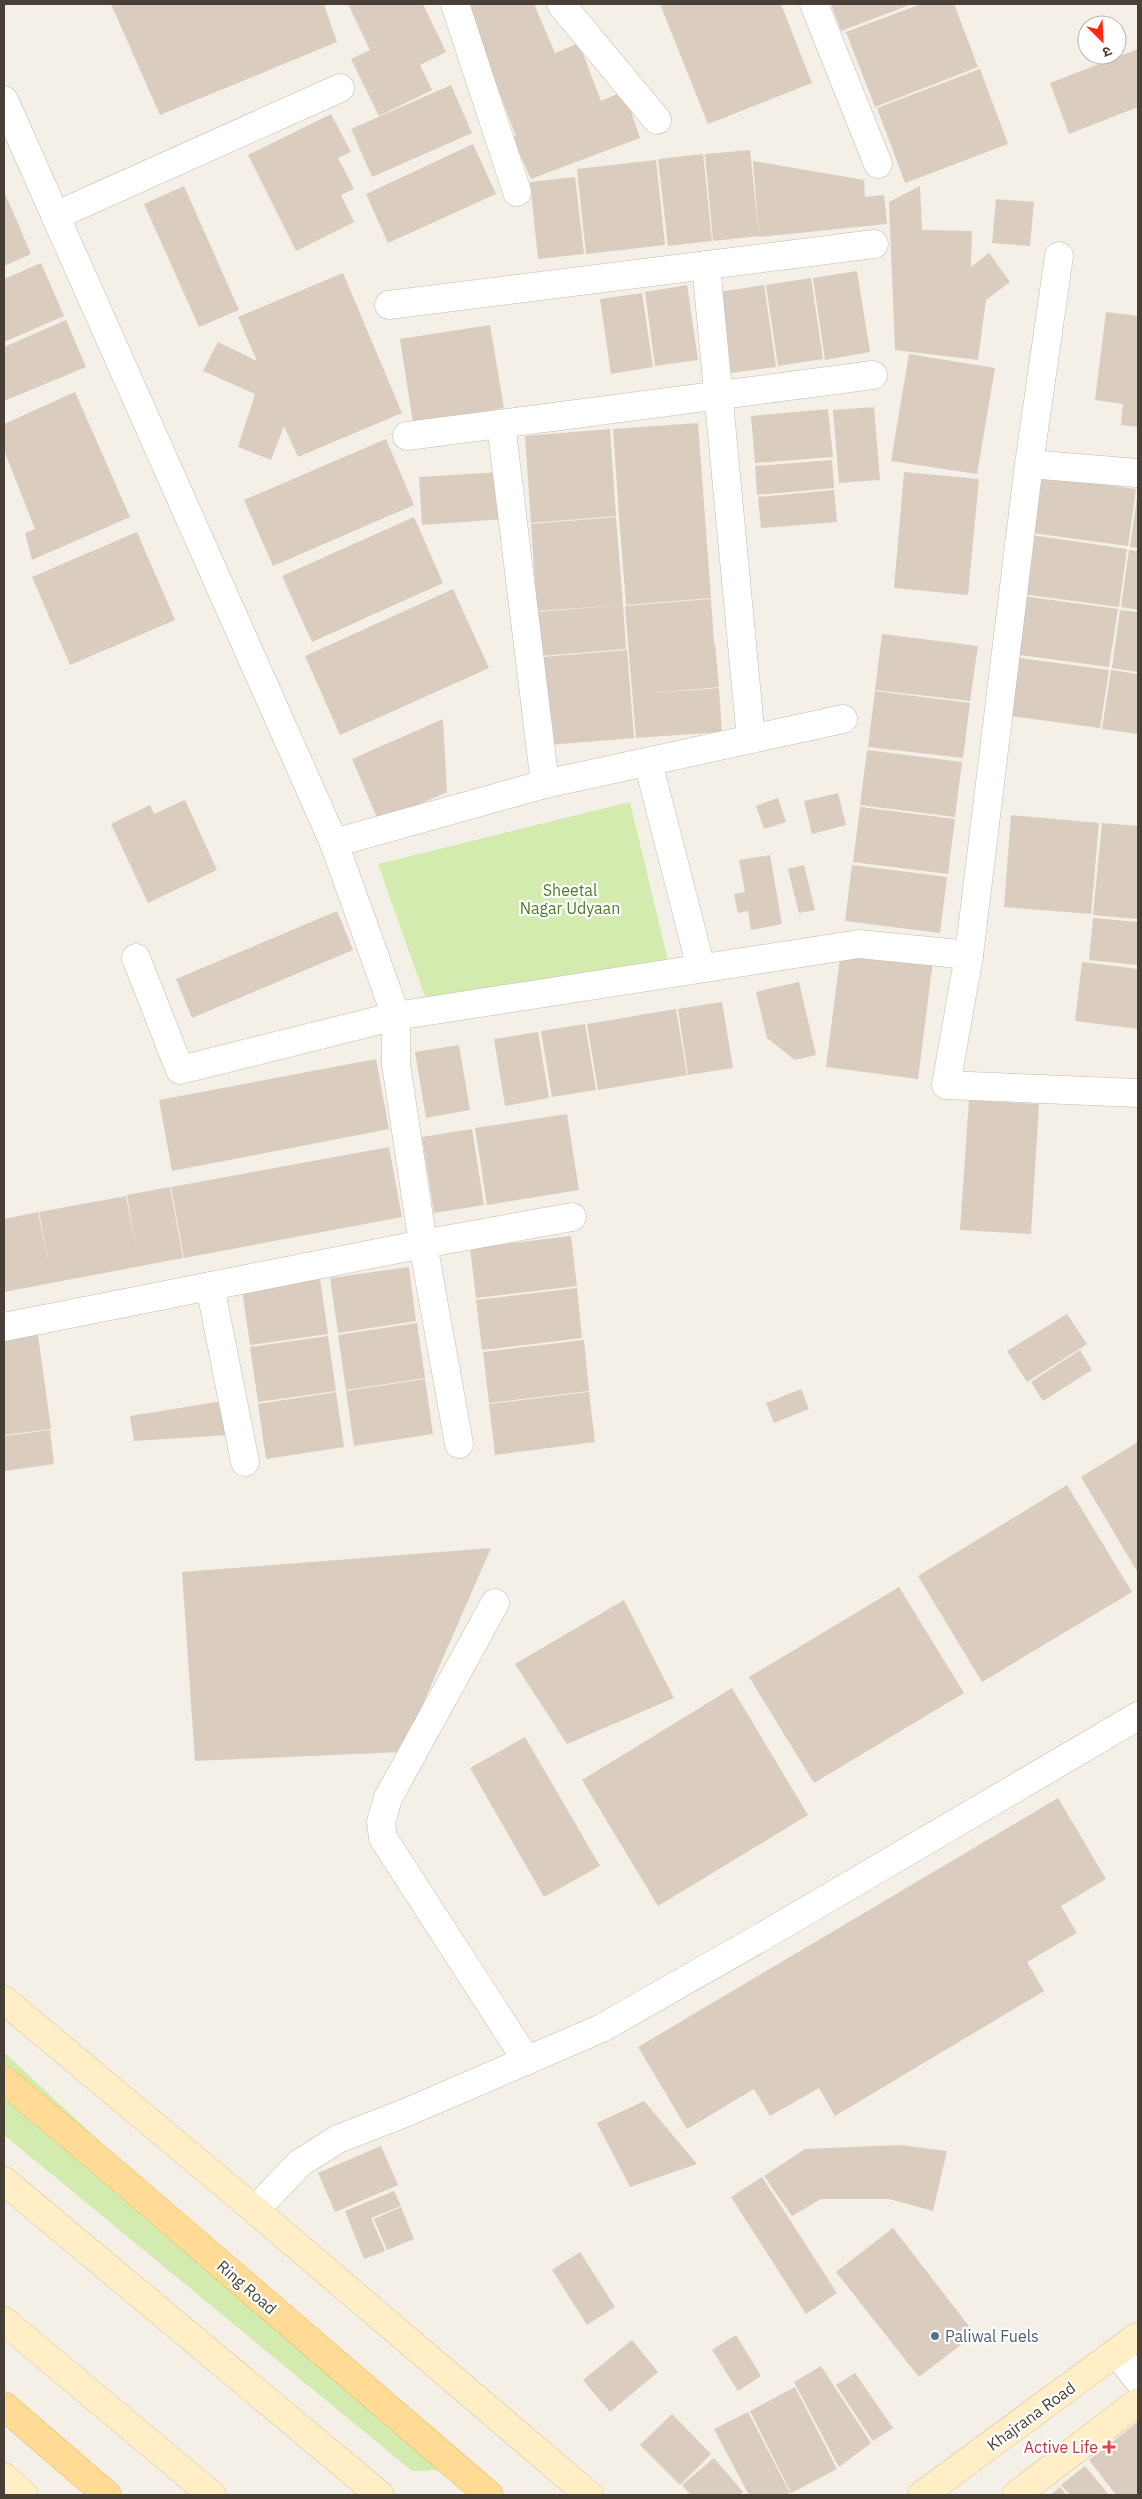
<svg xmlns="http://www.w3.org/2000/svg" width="1142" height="2499" viewBox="0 0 1142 2499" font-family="'IBM Plex Sans','Noto Sans Devanagari',sans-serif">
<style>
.green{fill:#d3ebae}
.building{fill:#dacdbf}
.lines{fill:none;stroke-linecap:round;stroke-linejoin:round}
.street-casing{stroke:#c3baac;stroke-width:29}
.secondary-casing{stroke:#d7c195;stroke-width:29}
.primary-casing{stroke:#eab860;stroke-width:29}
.street{stroke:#fff;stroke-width:28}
.secondary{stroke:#ffeec6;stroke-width:28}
.primary{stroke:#ffdb95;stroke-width:28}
.service-dot{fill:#5c6f8a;stroke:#fff;stroke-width:2}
.health-dot{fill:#e0444e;stroke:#fff;stroke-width:2}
.labels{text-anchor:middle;stroke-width:4.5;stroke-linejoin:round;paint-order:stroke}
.park-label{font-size:16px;fill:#4c7d25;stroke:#fff}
.street-label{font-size:16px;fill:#484036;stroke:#fff}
.service-label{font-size:16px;fill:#4e5e75;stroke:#fff;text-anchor:start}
.health-label{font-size:16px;fill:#be3a42;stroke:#fff;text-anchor:end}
</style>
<rect width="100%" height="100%" fill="#f4f0e7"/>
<g class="green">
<path d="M630 802 669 965 428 1005 378 864Z"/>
<path d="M4 2052 144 2183 472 2469 412 2471 4 2135Z"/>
</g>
<g class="building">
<path d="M111 4H324L337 42 160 115Z"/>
<path d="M348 4H423L446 52 420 65 432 90 379 116 351 59 370 50Z"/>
<path d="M460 4H534L555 53 579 43 601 101 624 91 640 138 531 179 512 137 516 136 497 87H495Z"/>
<path d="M660 4H781L812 83 708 124Z"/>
<path d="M831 4H912L841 31Z"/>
<path d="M921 4H954L978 67 875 107 846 32Z"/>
<path d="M1138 49V107L1069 134 1050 83Z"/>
<path d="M980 69 1008 144 905 183 877 108Z"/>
<path d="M451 85 472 133 372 177 351 129Z"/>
<path d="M331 114 351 152 338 158 354 189 341 195 354 222 296 251 248 155Z"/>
<path d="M473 144 496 194 388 243 366 194Z"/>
<path d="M750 150 759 236 713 241 705 154Z"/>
<path d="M703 154 712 241 668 246 658 159Z"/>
<path d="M656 160 665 245 586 254 577 169Z"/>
<path d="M753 161 864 180 865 197 884 195 887 224 759 237Z"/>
<path d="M575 177 584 254 538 259 530 182Z"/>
<path d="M184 186 239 310 199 327 144 204Z"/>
<path d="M920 186 922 230 972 231 971 267 989 253 1010 282 986 300 978 360 895 350 889 202Z"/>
<path d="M4 191 31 254 4 266Z"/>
<path d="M996 199 1034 202 1030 246 992 243Z"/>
<path d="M41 263 64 316 4 342V279Z"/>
<path d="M857 271 870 352 825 360 813 278Z"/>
<path d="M343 273 402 413 298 457 284 426 271 460 238 447 255 394 203 371 218 342 257 361 238 317Z"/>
<path d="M811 278 823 359 778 366 766 285Z"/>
<path d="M687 285 698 360 655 366 645 292Z"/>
<path d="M764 285 776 367 731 373 719 292Z"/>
<path d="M642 293 653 367 611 374 600 299Z"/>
<path d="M1106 312 1138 316V427L1121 425 1123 404 1095 400Z"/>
<path d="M66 320 86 367 4 401V347Z"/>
<path d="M490 325 504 408 413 423 400 339Z"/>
<path d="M909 354 995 368 977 474 891 461Z"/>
<path d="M75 392 130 517 32 560 25 533 35 529 4 450V424Z"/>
<path d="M874 407 880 480 839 483 833 410Z"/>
<path d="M828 409 833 457 755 463 751 416Z"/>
<path d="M698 423 711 598 626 605 619 517 642 516 619 517 613 429Z"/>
<path d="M610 429 616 516 531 523 525 436Z"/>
<path d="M386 439 414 505 273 566 244 500Z"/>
<path d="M832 460 834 488 757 495 755 466Z"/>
<path d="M501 472 504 519 422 525 419 477Z"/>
<path d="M904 472 979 479 968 595 894 588Z"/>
<path d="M1040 475 1136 489 1128 546 1032 533Z"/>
<path d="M834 490 837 522 761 528 758 497Z"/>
<path d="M1137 498H1138V548L1130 547Z"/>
<path d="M414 517 443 583 312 642 282 576Z"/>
<path d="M616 517 623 605 537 611 531 524Z"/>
<path d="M137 532 175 620 70 665 32 577Z"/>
<path d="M1031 535 1127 549 1119 607 1022 594Z"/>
<path d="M1129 550 1138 551V610L1121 607Z"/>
<path d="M453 589 489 668 340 735 305 656Z"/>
<path d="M1022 596 1118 609 1109 667 1013 654Z"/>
<path d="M711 599 714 643 675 647 715 643 719 687 644 694 719 688 722 732 636 738 625 606Z"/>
<path d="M623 605 626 649 541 656 537 612Z"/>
<path d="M1120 610 1138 612V672L1112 668Z"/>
<path d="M882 634 978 646 970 701 875 690Z"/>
<path d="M627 650 634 738 548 745 542 657Z"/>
<path d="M1013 657 1109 670 1100 728 1004 715Z"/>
<path d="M1111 670 1138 674V734L1102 729Z"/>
<path d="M875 691 970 703 963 758 868 747Z"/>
<path d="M443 719 447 792 379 822 352 759Z"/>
<path d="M867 750 962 762 955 817 860 805Z"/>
<path d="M838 793 846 825 812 834 804 801Z"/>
<path d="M778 798 786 822 764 829 756 806Z"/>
<path d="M185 800 217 870 148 903 111 824 150 805 154 814Z"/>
<path d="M860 807 955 819 948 874 853 862Z"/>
<path d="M1011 815 1099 823 1091 914 1004 907Z"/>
<path d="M1102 823 1138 826V919L1093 915Z"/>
<path d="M770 855 782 924 751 930 748 911 738 913 734 894 745 892 739 860Z"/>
<path d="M804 865 815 910 799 913 788 869Z"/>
<path d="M852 865 947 877 940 933 845 921Z"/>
<path d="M337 911 353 950 192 1018 176 979Z"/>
<path d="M1093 918 1138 922V965L1089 960Z"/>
<path d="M841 950 933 961 918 1079 826 1067Z"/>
<path d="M1082 962 1138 969V1029L1075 1021Z"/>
<path d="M799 982 816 1055 795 1060 767 1038 756 992Z"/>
<path d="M722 1002 733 1068 688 1075 678 1009Z"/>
<path d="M676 1009 687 1075 598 1090 587 1024Z"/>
<path d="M585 1024 596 1090 552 1097 541 1031Z"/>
<path d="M538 1032 549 1098 505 1106 494 1039Z"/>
<path d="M459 1045 470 1110 426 1118 415 1052Z"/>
<path d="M376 1059 389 1129 172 1171 159 1100Z"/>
<path d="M969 1100 1039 1104 1031 1234 960 1230Z"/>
<path d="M567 1114 579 1190 487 1205 475 1128Z"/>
<path d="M472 1129 484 1205 434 1213 422 1137Z"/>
<path d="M389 1147 402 1217 184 1258 171 1187Z"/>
<path d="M170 1187 183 1258 4 1292V1219L38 1212 50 1270 39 1212 126 1196 136 1249 127 1195Z"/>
<path d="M571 1236 577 1286 476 1298 470 1248Z"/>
<path d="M409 1267 416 1321 338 1333 330 1278Z"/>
<path d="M320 1279 328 1334 250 1345 242 1290Z"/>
<path d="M577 1288 582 1338 482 1350 476 1300Z"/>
<path d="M1067 1314 1087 1344 1027 1382 1007 1351Z"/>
<path d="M417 1323 425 1378 346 1390 338 1335Z"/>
<path d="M38 1335 51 1429 4 1435V1340Z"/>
<path d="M328 1336 336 1391 258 1402 250 1347Z"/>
<path d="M584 1340 589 1391 489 1403 483 1352Z"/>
<path d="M1080 1350 1092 1370 1043 1401 1031 1382Z"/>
<path d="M425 1379 433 1434 354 1446 346 1391Z"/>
<path d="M801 1389 809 1409 774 1423 766 1403Z"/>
<path d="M336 1392 344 1447 266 1459 258 1404Z"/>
<path d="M589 1392 595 1442 495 1455 489 1404Z"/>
<path d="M223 1401 229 1435 134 1441 130 1416Z"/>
<path d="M50 1430 54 1464 4 1471V1436Z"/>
<path d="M1138 1442V1573L1081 1477Z"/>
<path d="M1067 1485 1132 1592 982 1682 918 1576Z"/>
<path d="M491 1548 402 1752 195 1761 182 1572Z"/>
<path d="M899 1587 964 1693 814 1783 749 1677Z"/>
<path d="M624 1600 674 1698 567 1744 515 1664Z"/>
<path d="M732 1688 808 1815 658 1906 582 1780Z"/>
<path d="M525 1737 600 1866 544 1897 470 1768Z"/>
<path d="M1058 1798 1106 1879 1061 1906 1077 1933 1027 1962 1044 1991 835 2116 819 2088 770 2116 754 2089 687 2129 638 2047Z"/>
<path d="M644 2101 697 2164 630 2187 597 2123Z"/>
<path d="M899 2145 947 2151 933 2211 889 2199H821L792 2216 764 2176 805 2149Z"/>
<path d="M381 2146 398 2185 335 2212 318 2173Z"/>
<path d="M762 2177 837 2293 806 2314 731 2197Z"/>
<path d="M394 2191 401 2206 371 2218 385 2251 364 2259 345 2211Z"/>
<path d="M401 2207 414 2239 387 2250 374 2219Z"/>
<path d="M893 2228 975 2334 919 2377 836 2272Z"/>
<path d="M580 2252 615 2307 587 2325 552 2270Z"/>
<path d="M736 2335 761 2376 738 2391 712 2350Z"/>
<path d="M632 2340 658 2372 610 2412 583 2380Z"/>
<path d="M821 2366 871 2443 839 2467 794 2382Z"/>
<path d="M855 2373 893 2428 873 2441 836 2385Z"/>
<path d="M795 2387 837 2469 791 2493 750 2411Z"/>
<path d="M748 2412 790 2493 786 2495H749L714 2429Z"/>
<path d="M672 2414 711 2454 680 2485 640 2445Z"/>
<path d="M1138 2422V2495H1116L1089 2460Z"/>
<path d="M714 2458 743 2492 739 2495H691L682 2485Z"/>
<path d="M1085 2466 1109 2495H1070L1061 2485Z"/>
<path d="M1060 2487 1067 2495H1050Z"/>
</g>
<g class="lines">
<defs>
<g id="street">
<path d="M455 4 517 192"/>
<path d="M561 4 657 120"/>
<path d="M814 4 878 164"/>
<path d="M4 100 334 843 396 1016V1064L423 1244 459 1444"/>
<path d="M55 216 340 88"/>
<path d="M1059 256 1029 464 969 955 946 1085 1138 1093"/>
<path d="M706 265 751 739"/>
<path d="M389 305 874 244"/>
<path d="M501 424 545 784"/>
<path d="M407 436 873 375"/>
<path d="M1029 464 1138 473"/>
<path d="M648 762 701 968"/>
<path d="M334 843 545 784 843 719"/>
<path d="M136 958 180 1070 396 1016 859 944 969 955"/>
<path d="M210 1286 245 1462"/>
<path d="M4 1327 423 1244 572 1217"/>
<path d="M495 1603 388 1798 381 1822 383 1838 527 2061"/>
<path d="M255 2210 300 2163 338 2139 405 2113 602 2028 760 1938 1138 1716"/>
<path d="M1117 2353 1138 2380"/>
</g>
<g id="secondary">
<path d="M4 2000 255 2210 589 2495"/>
<path d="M4 2181 380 2495"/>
<path d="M4 2321 212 2495"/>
<path d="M4 2477 24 2495"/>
<path d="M922 2495 1138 2336"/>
<path d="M1016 2495 1138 2402"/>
</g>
<g id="primary">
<path d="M4 2080 110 2169 489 2495"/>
<path d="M4 2406 107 2495"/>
</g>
</defs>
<use href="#street" class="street-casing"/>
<use href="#secondary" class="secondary-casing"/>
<use href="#primary" class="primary-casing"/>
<use href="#street" class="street"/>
<use href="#secondary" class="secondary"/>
<use href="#primary" class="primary"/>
</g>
<circle class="service-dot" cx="935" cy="2336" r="5"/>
<path class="health-dot" d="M1106.5 2439.5h5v5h5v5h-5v5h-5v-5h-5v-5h5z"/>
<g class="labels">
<g class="park-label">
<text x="570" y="896">Sheetal<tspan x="570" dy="18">Nagar Udyaan</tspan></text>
</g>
<g class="street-label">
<text transform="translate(247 2287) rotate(41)" y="6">Ring Road</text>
<text transform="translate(1031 2416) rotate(-36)" y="6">Khajrana Road</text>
</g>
<g class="service-label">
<text x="945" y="2342">Paliwal Fuels</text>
</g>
<g class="health-label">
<text x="1098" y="2453">Active Life</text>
</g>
</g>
<rect width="1142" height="2499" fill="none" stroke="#484036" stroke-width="10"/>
<g transform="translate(1102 40) rotate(156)"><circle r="24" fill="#ffffff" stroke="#b6b3af"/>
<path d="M0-4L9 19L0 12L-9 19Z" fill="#ff2913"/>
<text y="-8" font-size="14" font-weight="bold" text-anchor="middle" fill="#484036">उ</text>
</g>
</svg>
